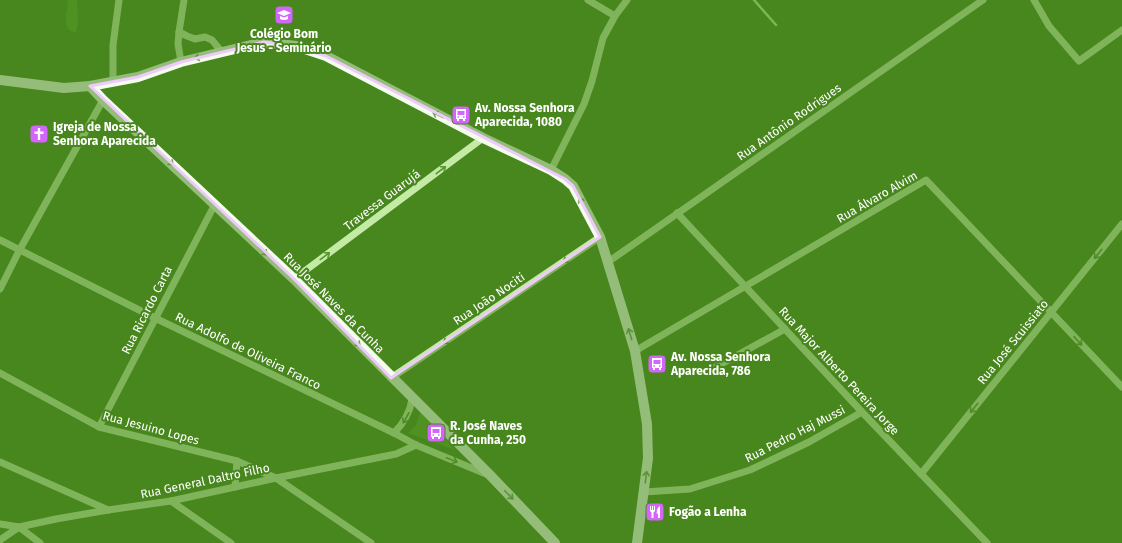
<svg xmlns="http://www.w3.org/2000/svg" width="1122" height="543" viewBox="0 0 1122 543" font-family="'Fira Sans',sans-serif">
<style>
.green{fill:#59a027}
.lines{fill:none;stroke-linecap:round;stroke-linejoin:round}
.stream{stroke:#beed9a;stroke-width:2.5}
.minor{stroke:#c3eba6;stroke-width:7}
.major{stroke:#f2feeb;stroke-width:10}
.oneway{stroke:#72a550}
.oneway2{stroke:#5a9632}
.marked{fill:none;stroke:#f0c9fd;stroke-width:3;stroke-linejoin:round}
.labels{text-anchor:middle;stroke-width:4;stroke-linejoin:round;paint-order:stroke}
.poi-label{font-size:12px;font-weight:bold;fill:#fff;stroke:#48871d;text-anchor:start}
.street-label{font-size:12px;fill:#fff;stroke:#48871d}
</style>
<rect width="100%" height="100%" fill="#48871d"/>
<g class="green">
<path d="M68 0H77L78 23 76 32 70 31C62 20 68 13 68 0Z"/>
<path d="M421 410 455 450 408 433 416 425Z"/>
</g>
<g class="lines">
<path class="stream" d="M754 0 776 25"/>
<g class="minor">
<path d="M588 0 615 16"/>
<path d="M1034 0 1049 26 1079 61 1122 30"/>
<path d="M179 32 184 0"/>
<path d="M181 62 178 44 179 32 187 36 195 39 205 37 212 40 221 51"/>
<path d="M113 82V45L119 0"/>
<path d="M551 170 584 104 592 81 603 38 615 16 627 0"/>
<path d="M677 213 862 412 987 543"/>
<path d="M0 240 155 318 394 433 416 445 486 474"/>
<path d="M608 262 983 0"/>
<path d="M294 279 483 138"/>
<path d="M0 289 19 251 103 100"/>
<path d="M635 351 926 180 1122 387"/>
<path d="M714 368 785 329"/>
<path d="M0 373 99 427 237 461 276 478 371 543"/>
<path d="M391 378 600 237"/>
<path d="M99 427 215 204"/>
<path d="M394 433C404 423 410 413 412 399"/>
<path d="M0 462 108 510"/>
<path d="M921 474 1122 224"/>
<path d="M235 487 237 461"/>
<path d="M644 492 690 489 750 470 809 442 862 412"/>
<path d="M171 501 231 543"/>
<path d="M0 524 19 527 40 543"/>
<path d="M0 540 19 527 56 519 108 510 171 501 276 478 396 454 416 445"/>
</g>
<g class="major">
<path d="M0 80 64 88 90 86 138 77 181 62 264 42 296 46 326 56 483 138 551 170 565 179 573 186 600 237 635 351 647 424 648 458 637 543"/>
<path d="M90 86 103 100 294 279 490 475 555 543"/>
</g>
</g>
<defs><path id="oneway-shaft" d="M-6 0H5M1.5-3L5.5 0L1.5 3" fill="none" stroke-width="1.6" stroke-linecap="round" stroke-linejoin="round"/></defs>
<g class="oneway">
<use href="#oneway-shaft" transform="translate(200 57) rotate(165)"/>
<use href="#oneway-shaft" transform="translate(438 115) rotate(-153)"/>
<use href="#oneway-shaft" transform="translate(169 161) rotate(43)"/>
<use href="#oneway-shaft" transform="translate(582 203) rotate(-118)"/>
<use href="#oneway-shaft" transform="translate(263 251) rotate(44)"/>
<use href="#oneway-shaft" transform="translate(630 334) rotate(-107)"/>
<use href="#oneway-shaft" transform="translate(356 342) rotate(45)"/>
<use href="#oneway-shaft" transform="translate(646 477) rotate(-83)"/>
<use href="#oneway-shaft" transform="translate(509 495) rotate(46)"/>
</g>
<g class="oneway2">
<use href="#oneway-shaft" transform="translate(441 170) rotate(-37)"/>
<use href="#oneway-shaft" transform="translate(1098 254) rotate(129)"/>
<use href="#oneway-shaft" transform="translate(325 256) rotate(-37)"/>
<use href="#oneway-shaft" transform="translate(568 259) rotate(146)"/>
<use href="#oneway-shaft" transform="translate(448 340) rotate(146)"/>
<use href="#oneway-shaft" transform="translate(1078 341) rotate(47)"/>
<use href="#oneway-shaft" transform="translate(974 408) rotate(129)"/>
<use href="#oneway-shaft" transform="translate(406 418) rotate(119)"/>
<use href="#oneway-shaft" transform="translate(452 460) rotate(22)"/>
</g>
<path d="M0 0H1122V543H0ZM264 42 296 46 326 56 565 179 573 186 600 237 391 378 294 279 90 86 138 77 181 62Z" fill="#48871d" fill-opacity=".55" fill-rule="evenodd"/>
<path class="marked" d="M264 42 296 46 326 56 565 179 573 186 600 237 391 378 294 279 90 86 138 77 181 62Z"/>
<defs>
<symbol id="school-square" viewBox="-11 -11 22 22"><rect x="-9" y="-9" width="18" height="18" rx="4" fill="#d465fa" stroke="#48871d"/><path d="M0-5L7-2L0 1L-7-2ZM-4 1L0 2.5L4 1V4Q0 6-4 4Z" fill="#fff"/></symbol>
<symbol id="bus-square" viewBox="-11 -11 22 22"><rect x="-9" y="-9" width="18" height="18" rx="4" fill="#d465fa" stroke="#48871d"/><path d="M-5-6H5V4H4V6H2V4H-2V6H-4V4H-5ZM-3.5-4V0h7V-4ZM-3.5 1.2v1.5H-2V1.2ZM2 1.2v1.5H3.5V1.2Z" fill="#fff"/></symbol>
<symbol id="church-square" viewBox="-11 -11 22 22"><rect x="-9" y="-9" width="18" height="18" rx="4" fill="#d465fa" stroke="#48871d"/><path d="M-1.2-6h2.4v3.5h3.3v2.4h-3.3V6h-2.4V-.1h-3.3v-2.4h3.3Z" fill="#fff"/></symbol>
<symbol id="restaurant-square" viewBox="-11 -11 22 22"><rect x="-9" y="-9" width="18" height="18" rx="4" fill="#d465fa" stroke="#48871d"/><path d="M-5-6h1v4h1v-4h1v4h1v-4h1v5L-1.5 .5V6h-2V.5L-5-1ZM5-6V6H3V1.5H1.5Q1.5-4 5-6Z" fill="#fff"/></symbol>
</defs>
<g fill-rule="evenodd">
<use href="#school-square" x="273" y="4" width="22" height="22"/>
<use href="#bus-square" x="450" y="104" width="22" height="22"/>
<use href="#church-square" x="28" y="123" width="22" height="22"/>
<use href="#bus-square" x="646" y="353" width="22" height="22"/>
<use href="#bus-square" x="425" y="422" width="22" height="22"/>
<use href="#restaurant-square" x="644" y="501" width="22" height="22"/>
</g>
<g class="labels">
<g class="poi-label">
<text x="284" y="38" text-anchor="middle">Colégio Bom<tspan x="284" dy="14">Jesus - Seminário</tspan></text>
<text x="475" y="112">Av. Nossa Senhora<tspan x="475" dy="14">Aparecida, 1080</tspan></text>
<text x="53" y="131">Igreja de Nossa<tspan x="53" dy="14">Senhora Aparecida</tspan></text>
<text x="671" y="361">Av. Nossa Senhora<tspan x="671" dy="14">Aparecida, 786</tspan></text>
<text x="450" y="430">R. José Naves<tspan x="450" dy="14">da Cunha, 250</tspan></text>
<text x="669" y="516">Fogão a Lenha</text>
</g>
<g class="street-label">
<text transform="translate(789 122) rotate(-35)" y="4">Rua Antônio Rodrigues</text>
<text transform="translate(877 197) rotate(-30)" y="4">Rua Álvaro Alvim</text>
<text transform="translate(382 200) rotate(-37)" y="4">Travessa Guarujá</text>
<text transform="translate(489 299) rotate(-34)" y="4">Rua João Nociti</text>
<text transform="translate(334 303) rotate(45)" y="4">Rua José Naves da Cunha</text>
<text transform="translate(147 310) rotate(-63)" y="4">Rua Ricardo Carta</text>
<text transform="translate(1013 342) rotate(-51)" y="4">Rua José Scuissiato</text>
<text transform="translate(248 351) rotate(26)" y="4">Rua Adolfo de Oliveira Franco</text>
<text transform="translate(839 371) rotate(47)" y="4">Rua Major Alberto Pereira Jorge</text>
<text transform="translate(151 428) rotate(15)" y="4">Rua Jesuino Lopes</text>
<text transform="translate(795 434) rotate(-27)" y="4">Rua Pedro Haj Mussi</text>
<text transform="translate(205 481) rotate(-12)" y="4">Rua General Daltro Filho</text>
</g>
</g>
</svg>
